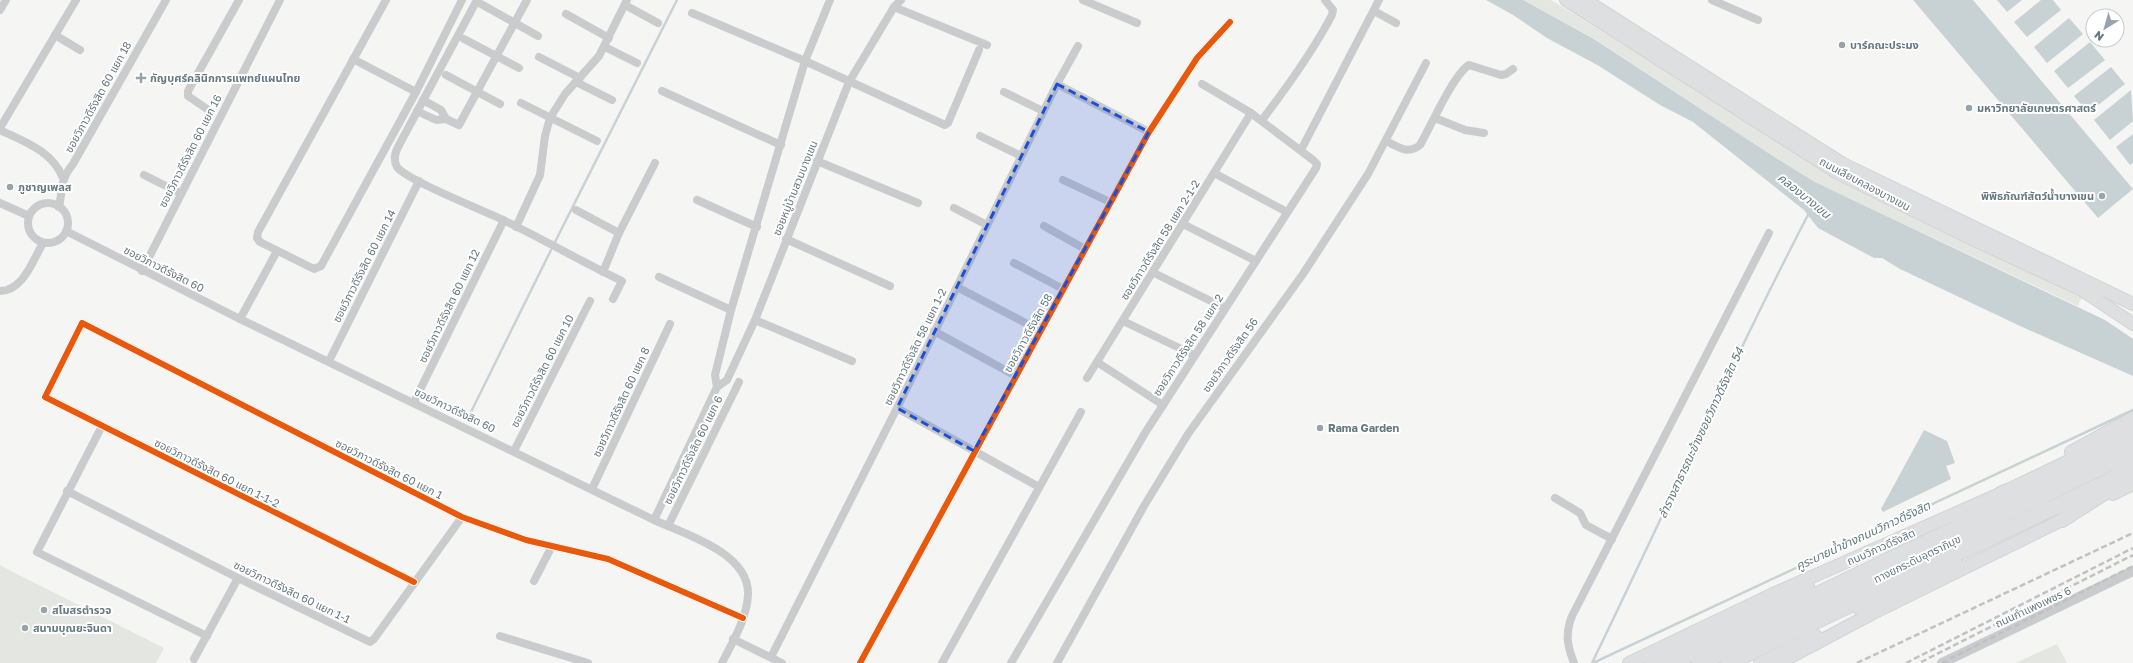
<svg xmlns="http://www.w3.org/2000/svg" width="2133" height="663" viewBox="0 0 2133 663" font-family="'Golos Text','Noto Sans Thai',sans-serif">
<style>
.green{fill:#e4e7e1}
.water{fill:#c8d2d4}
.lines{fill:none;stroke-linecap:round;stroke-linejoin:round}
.stream{stroke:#c8d2d4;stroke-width:2.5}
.secondary-casing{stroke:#d2d3d4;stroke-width:14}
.trunk-casing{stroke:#d2d3d3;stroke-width:16}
.motorway-casing{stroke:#d2d3d3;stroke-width:17}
.minor{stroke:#cacbcc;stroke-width:8}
.tertiary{stroke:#cacbcc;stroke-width:10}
.secondary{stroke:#dedfe0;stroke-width:12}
.trunk{stroke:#dedfe0;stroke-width:14}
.motorway{stroke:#dedfe0;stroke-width:15}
.rail{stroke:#bfc1c2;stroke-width:2.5;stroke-dasharray:6 3;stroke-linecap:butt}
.cycleway-casing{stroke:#fff;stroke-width:8}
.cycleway{stroke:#e8590c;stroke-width:6}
.marked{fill:#1d4ed8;fill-opacity:0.2;stroke:#1d4ed8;stroke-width:3;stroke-dasharray:8 5;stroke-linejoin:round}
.poi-dot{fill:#98a4ab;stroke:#fff;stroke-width:1.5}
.labels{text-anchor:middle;stroke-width:4;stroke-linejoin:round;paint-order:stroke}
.poi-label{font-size:11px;font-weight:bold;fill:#667983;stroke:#fff;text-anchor:start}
.street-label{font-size:11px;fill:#667983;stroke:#fff}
.water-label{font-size:12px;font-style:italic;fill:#627b7f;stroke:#fff}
</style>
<rect width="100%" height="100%" fill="#f5f5f4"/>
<g class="green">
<path d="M1523 0H1551L1783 144 2083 295 2078 306 1815 182 1776 158 1595 39Z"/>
<path d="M0 565 13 572 164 648 156 663H0Z"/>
<path d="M2057 644 2067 663H2015Z"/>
</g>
<g class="water">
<path d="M1486 0H1523L1594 39 1776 158 1815 182 2105 320 2133 339V376L2020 326 1900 269 1882 258H1874L1818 228 1804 210 1693 122 1660 105 1599 66 1547 38 1513 15Z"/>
<path d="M1913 0H1973L2133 189 2098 218Z"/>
<path d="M1997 0H2022L2007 12Z"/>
<path d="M2041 0H2053L2061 10 2027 37 2014 22Z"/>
<path d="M2069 18 2083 34 2047 63 2034 47Z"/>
<path d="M2090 42 2105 60 2068 88 2054 71Z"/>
<path d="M2111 67 2125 84 2088 113 2074 96Z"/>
<path d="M2131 90 2133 121 2110 140 2094 120Z"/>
<path d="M2133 134V163L2130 165 2116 147Z"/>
<path d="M1924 430 1947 441 1955 463 1946 466 1951 479 1883 512 1881 509Z"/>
</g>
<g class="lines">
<g class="stream">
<path d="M555 242 677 0"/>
<path d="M467 420 551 250"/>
<path d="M1592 663C1665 513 1732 361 1809 213"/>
<path d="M1593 663 2133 410"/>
</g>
<defs>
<g id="secondary">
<path d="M1566 0 1838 173 1968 237 2082 290 2133 324"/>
<path d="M1585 0 1843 164 2133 304"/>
<path d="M2071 452 2133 418"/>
<path d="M2113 494 2133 484"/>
<path d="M1629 663 1771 595 2002 493 2133 430"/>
<path d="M1651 663 1776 605 1808 586"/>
<path d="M1760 663 1816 636"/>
<path d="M1779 663 1873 613 2070 516"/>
</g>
<g id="trunk">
<path d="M2002 493 2033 482"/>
<path d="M2062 520 2126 479"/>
<path d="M1860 608 1955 563"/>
<path d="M1673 663 2133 443"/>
</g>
<g id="motorway">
<path d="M1700 663 2133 452"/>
<path d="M1728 663 2103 484 2133 468"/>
</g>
</defs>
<use href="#secondary" class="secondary-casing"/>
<use href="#trunk" class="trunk-casing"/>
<use href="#motorway" class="motorway-casing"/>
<g class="minor">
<path d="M386 0 258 232 257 238 260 242 314 269 321 266 416 92 462 0"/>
<path d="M477 0 398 147C395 153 393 160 397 167 408 181 483 210 503 220 543 239 582 262 622 281L613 299"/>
<path d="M1083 0 1137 23"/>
<path d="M1712 0 1758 20"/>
<path d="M481 4 538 36"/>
<path d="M625 5 658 23"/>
<path d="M894 7 987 45"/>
<path d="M0 10 6 0"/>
<path d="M1374 11 1396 23"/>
<path d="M692 13 805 61 945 125 948 123 979 50"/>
<path d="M566 14 609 38"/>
<path d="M55 35 80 50"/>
<path d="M464 39 519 68"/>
<path d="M605 47 637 63"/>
<path d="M539 57 580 78"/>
<path d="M353 59 416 92"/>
<path d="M446 75 500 104"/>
<path d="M576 82 612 100"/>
<path d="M1057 84 1149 132"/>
<path d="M662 91 781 145"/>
<path d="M1004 92 1043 111"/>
<path d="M521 103 597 141"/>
<path d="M207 109 188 96V91L239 0"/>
<path d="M417 111 436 120 446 119 441 110 423 100"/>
<path d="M1435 118 1465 130 1484 133"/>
<path d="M446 119 459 125 527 0"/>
<path d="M1262 120C1288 86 1312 53 1332 15L1333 10 1325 0"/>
<path d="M0 128 76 0"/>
<path d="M0 130C25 142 52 151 63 178"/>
<path d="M980 136 1021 156"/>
<path d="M1386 141C1398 147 1408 155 1420 145 1431 126 1453 75 1469 65L1501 75 1506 74 1513 69"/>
<path d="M1301 150 1379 0"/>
<path d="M817 161 918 203"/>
<path d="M1214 173 1287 212"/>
<path d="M144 175 180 193"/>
<path d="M1063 180 1110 202"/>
<path d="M697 200 757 227"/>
<path d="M0 203 29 216"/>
<circle cx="48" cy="223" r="20"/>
<path d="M59 207C63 188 60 180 73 164L166 0"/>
<path d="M954 208 987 225"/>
<path d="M576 210 619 233"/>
<path d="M1183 224 1256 261"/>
<path d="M1044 226 1085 249"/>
<path d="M516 227 540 175 545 136 550 118 565 94 599 56 627 0"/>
<path d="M66 231 240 319 654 520C685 534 750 553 748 595 747 618 732 643 722 663"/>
<path d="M786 239 890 286"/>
<path d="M1014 263 1063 289"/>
<path d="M142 271 280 0"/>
<path d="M603 272 619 233 655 163"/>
<path d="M1154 273 1225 308"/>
<path d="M659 277 731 310"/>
<path d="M957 287 1041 331"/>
<path d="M0 291C23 291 33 260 43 243"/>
<path d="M240 319 277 251"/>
<path d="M755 320 852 361"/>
<path d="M1123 321 1194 355"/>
<path d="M934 331 1016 376"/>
<path d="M329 361 419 181"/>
<path d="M1097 362 1163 405"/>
<path d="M1087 378 1251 113"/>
<path d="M717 387 715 375 731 310 805 61 830 0"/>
<path d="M414 402 504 220"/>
<path d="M897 408 1039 487"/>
<path d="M102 426 37 552 207 636"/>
<path d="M514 451 590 301"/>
<path d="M592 489 670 324"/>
<path d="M67 491 238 578 370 642 374 639 462 517"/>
<path d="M1555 498 1580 513 1586 525 1612 539"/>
<path d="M654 520 717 387 727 380 755 320 849 82 894 7 901 0"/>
<path d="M668 526 739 382"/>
<path d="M534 581 552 546"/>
<path d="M414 582 45 397 82 323 462 517 526 540 608 559 743 618"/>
<path d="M500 636 588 663"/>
<path d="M733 639 782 663"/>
<path d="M771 657 897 408 1057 84 1078 46"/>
<path d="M194 659 238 578"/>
<path d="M860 663 1149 132 1197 58 1230 22"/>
<path d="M942 663 1081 412"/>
<path d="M1011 663 1145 433 1316 168 1317 164 1313 160 1251 113 1202 84"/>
<path d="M1057 663 1144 506 1188 434 1303 274 1368 174 1426 63"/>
<path d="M1574 663C1567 645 1565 634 1572 616L1769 233"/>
</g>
<path class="tertiary" d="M1942 663 2133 571"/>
<use href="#secondary" class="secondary"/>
<use href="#trunk" class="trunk"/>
<use href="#motorway" class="motorway"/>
<g class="rail">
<path d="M1921 662 2133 555"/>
<path d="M1857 663 2133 533"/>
<path d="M1906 663 2133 548"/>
<path d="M1942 663 2133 566"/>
</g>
<defs>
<g id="cycleway">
<path d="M414 582 45 397 82 323 462 517 526 540 608 559 743 618"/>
<path d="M860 663 1149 132 1197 58 1230 22"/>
</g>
</defs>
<use href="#cycleway" class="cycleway-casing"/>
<use href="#cycleway" class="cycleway"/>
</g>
<path class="marked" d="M1057 84 1149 132 974 451 897 408Z"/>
<g class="poi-dot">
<circle cx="1842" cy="45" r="4"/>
<path d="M139 72h4v4h4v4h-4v4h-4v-4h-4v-4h4z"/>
<circle cx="1969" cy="108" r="4"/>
<circle cx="10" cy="187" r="4"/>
<circle cx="2102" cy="196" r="4"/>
<circle cx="1320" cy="428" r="4"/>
<circle cx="44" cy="610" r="4"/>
<circle cx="25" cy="628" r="4"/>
</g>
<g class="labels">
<g class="poi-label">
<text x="1850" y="49">บาร์คณะประมง</text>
<text x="150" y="82">กัญบุศร์คลินิกการแพทย์แผนไทย</text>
<text x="1977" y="112">มหาวิทยาลัยเกษตรศาสตร์</text>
<text x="18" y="191">ภูชาญเพลส</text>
<text x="2094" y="200" text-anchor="end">พิพิธภัณฑ์สัตว์น้ำบางเขน</text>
<text x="1328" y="432">Rama Garden</text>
<text x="52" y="614">สโมสรตำรวจ</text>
<text x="33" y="632">สนามบุณยะจินดา</text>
</g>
<g class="street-label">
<text transform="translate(98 97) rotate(-61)" y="4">ซอยวิภาวดีรังสิต 60 แยก 18</text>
<text transform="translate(190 151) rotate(-63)" y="4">ซอยวิภาวดีรังสิต 60 แยก 16</text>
<text transform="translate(1865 184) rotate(28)" y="4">ถนนเลียบคลองบางเขน</text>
<text transform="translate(795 188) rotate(-68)" y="4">ซอยหมู่บ้านสวนบางเขน</text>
<text transform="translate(1160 240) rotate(-58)" y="4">ซอยวิภาวดีรังสิต 58 แยก 2-1-2</text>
<text transform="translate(364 266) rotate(-63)" y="4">ซอยวิภาวดีรังสิต 60 แยก 14</text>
<text transform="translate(164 269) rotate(27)" y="4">ซอยวิภาวดีรังสิต 60</text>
<text transform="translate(449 306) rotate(-64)" y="4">ซอยวิภาวดีรังสิต 60 แยก 12</text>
<text transform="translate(1028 333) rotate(-61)" y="4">ซอยวิภาวดีรังสิต 58</text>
<text transform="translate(1188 345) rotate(-57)" y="4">ซอยวิภาวดีรังสิต 58 แยก 2</text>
<text transform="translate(915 347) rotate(-64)" y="4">ซอยวิภาวดีรังสิต 58 แยก 1-2</text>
<text transform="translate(1230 355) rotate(-55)" y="4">ซอยวิภาวดีรังสิต 56</text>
<text transform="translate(542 371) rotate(-63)" y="4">ซอยวิภาวดีรังสิต 60 แยก 10</text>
<text transform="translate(621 402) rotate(-65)" y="4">ซอยวิภาวดีรังสิต 60 แยก 8</text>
<text transform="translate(455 410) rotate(26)" y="4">ซอยวิภาวดีรังสิต 60</text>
<text transform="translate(693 450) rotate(-64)" y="4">ซอยวิภาวดีรังสิต 60 แยก 6</text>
<text transform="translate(389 469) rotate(27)" y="4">ซอยวิภาวดีรังสิต 60 แยก 1</text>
<text transform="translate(217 473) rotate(27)" y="4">ซอยวิภาวดีรังสิต 60 แยก 1-1-2</text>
<text transform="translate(1881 547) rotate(-24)" y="4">ถนนวิภาวดีรังสิต</text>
<text transform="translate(1917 559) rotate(-26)" y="4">ทางยกระดับอุตราภิมุข</text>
<text transform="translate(292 592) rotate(26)" y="4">ซอยวิภาวดีรังสิต 60 แยก 1-1</text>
<text transform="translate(2033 607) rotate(-25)" y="4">ถนนกำแพงเพชร 6</text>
</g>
<g class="water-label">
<text transform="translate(1804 196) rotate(39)" y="4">คลองบางเขน</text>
<text transform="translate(1701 433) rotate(-65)" y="4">ลำรางสาธารณะข้างซอยวิภาวดีรังสิต 54</text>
<text transform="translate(1863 536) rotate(-25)" y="4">คูระบายน้ำข้างถนนวิภาวดีรังสิต</text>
</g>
</g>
<g transform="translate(2105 28) rotate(217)"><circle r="19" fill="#ffffff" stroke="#c2c9cd"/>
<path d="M0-3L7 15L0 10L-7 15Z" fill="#98a4ab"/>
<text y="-6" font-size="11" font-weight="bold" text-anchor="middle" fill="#667983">N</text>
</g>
</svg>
